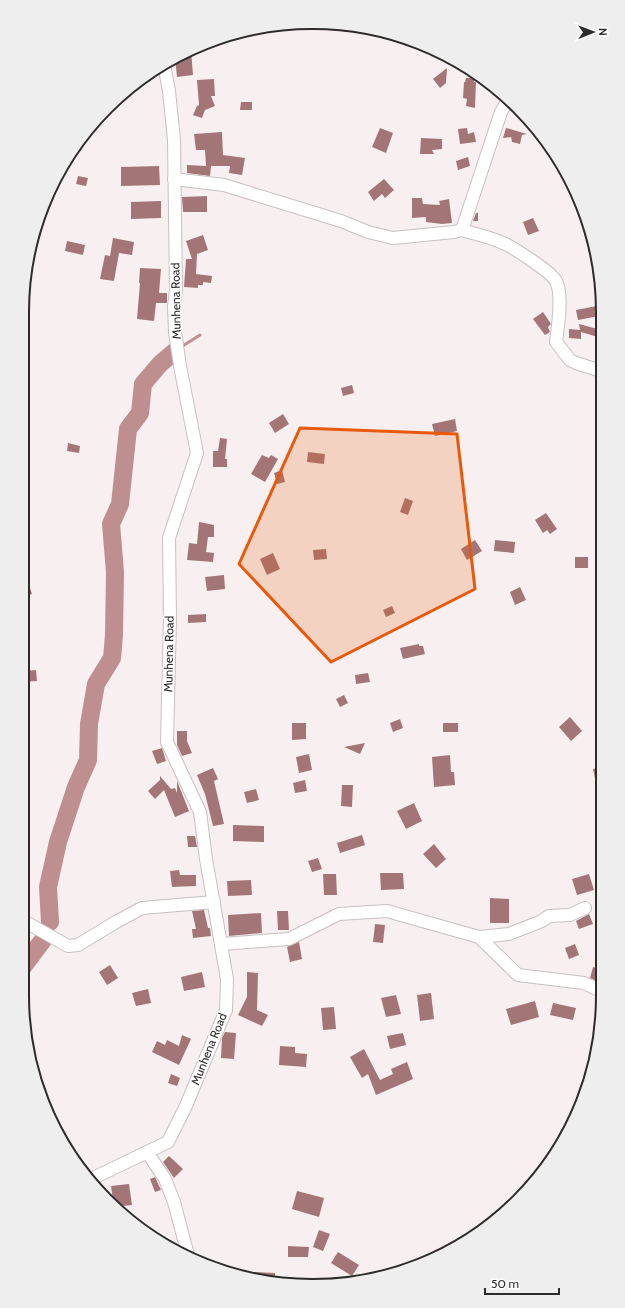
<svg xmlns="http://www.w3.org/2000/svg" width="625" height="1308" viewBox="0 0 625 1308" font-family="Cabin,sans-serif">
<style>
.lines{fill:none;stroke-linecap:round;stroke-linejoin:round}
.stream{stroke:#bf8f90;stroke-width:3}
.river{stroke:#bf8f90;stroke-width:18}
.building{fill:#a47576}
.minor-casing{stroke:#c7c0c0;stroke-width:14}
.minor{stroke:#fff;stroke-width:12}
.marked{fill:#e8590c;fill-opacity:0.2;stroke:#e8590c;stroke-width:3;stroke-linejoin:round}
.labels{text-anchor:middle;stroke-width:3;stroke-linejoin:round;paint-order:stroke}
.street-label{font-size:12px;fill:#2e2b2b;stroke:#fff}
.rim{fill:none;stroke:#2e2b2b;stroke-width:2}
</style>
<rect width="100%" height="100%" fill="#f8f0f0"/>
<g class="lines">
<path class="stream" d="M181 347 200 335"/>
<g class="river">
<path d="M50 922 48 887 58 842 76 787 88 760 89 724 96 684 112 658 114 635 115 572 111 524 120 504 128 429 140 413 143 384 160 364 174 352"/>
<path d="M22 968 43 940"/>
</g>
</g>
<g class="building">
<path d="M191 50 193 75 177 77 175 58Z"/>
<path d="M447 68 446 83 440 88 433 79Z"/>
<path d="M466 78H474V82H476L475 108 466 106 467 99 463 98 464 82H465Z"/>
<path d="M214 79 215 96H211L215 106 205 110 202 118 193 115 197 106 199 105 197 80Z"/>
<path d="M241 102H252V110H240Z"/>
<path d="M380 128 393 133 386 153 372 147Z"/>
<path d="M467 128 468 134 474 132 476 142 460 144 458 129Z"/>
<path d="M506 128 510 129 527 134 522 135 520 144 512 142 511 137 503 138Z"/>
<path d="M222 132 223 155 245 158 242 175 229 173 230 166H211L210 176 187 173V165L206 166 205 150H196L194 134Z"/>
<path d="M421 138 442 139V149L432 150 434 154H420Z"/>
<path d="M468 157 470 166 458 170 456 161Z"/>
<path d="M159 166 160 185 121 186V167Z"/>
<path d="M78 176 88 178 86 186 76 184Z"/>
<path d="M384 179 394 190 385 198 382 194 374 201 368 192Z"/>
<path d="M207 196V212H183L182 197Z"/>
<path d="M412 198H422L423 204 440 205 439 201 449 199 452 223 442 224 426 222V217L412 218Z"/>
<path d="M161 201V218L131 219V202Z"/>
<path d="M476 213H478V221H473Z"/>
<path d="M533 218 539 231 528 235 523 222Z"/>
<path d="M203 235 208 250 197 254 196 274 212 276 211 283 203 282V285H198V288L184 287 186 259H192L186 241Z"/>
<path d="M113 238 134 242 132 255 119 253 114 281 100 279 105 255 110 256Z"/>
<path d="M67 241 85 245 83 255 65 251Z"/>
<path d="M140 268 161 269 159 293H167V303H156L154 321 137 319 140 283H139Z"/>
<path d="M597 306 599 316 578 320 576 310Z"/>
<path d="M543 312 551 324 548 327 550 332 545 335 533 319Z"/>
<path d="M579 324 601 330V338L581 332V339L569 338V329L580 330Z"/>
<path d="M352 385 354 393 343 396 341 388Z"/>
<path d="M283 414 289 424 275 433 269 423Z"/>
<path d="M455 419 457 431 435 436 432 424Z"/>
<path d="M220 438 227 439 225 459H227V467H213V451H218Z"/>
<path d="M68 443 80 446 79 453 67 451Z"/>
<path d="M308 452 325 454 324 464 307 462Z"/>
<path d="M262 455 269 458 271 455 278 459 265 482 251 474Z"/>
<path d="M282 470 285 482 277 484 274 473Z"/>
<path d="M405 498 413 501 408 515 400 512Z"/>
<path d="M546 513 557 529 550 534 547 530 543 533 535 520Z"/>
<path d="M199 522 214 525V537H208L206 552 214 553 213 562 187 560 189 543 197 544Z"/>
<path d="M475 540 482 551 467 560 461 549Z"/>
<path d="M495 540 515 542 514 553 494 551Z"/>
<path d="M326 549 327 559 314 560 313 550Z"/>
<path d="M273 553 280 569 267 575 260 559Z"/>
<rect x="575" y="557" width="13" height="11"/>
<path d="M24 569 32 594 24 597 22 589V570Z"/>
<path d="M224 575 225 589 207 591 205 577Z"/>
<path d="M520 587 526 600 515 605 510 592Z"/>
<path d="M392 606 395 613 386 617 383 610Z"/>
<path d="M206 614V622L188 623V615Z"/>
<path d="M419 644V646H423L425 654 403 659 400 648Z"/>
<path d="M36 670 37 681 22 682V671Z"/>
<path d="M368 673 370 682 356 684 355 675Z"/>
<path d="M344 695 348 703 340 707 336 699Z"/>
<path d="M570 717 582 731 571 741 559 727Z"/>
<path d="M400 719 403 728 393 732 390 723Z"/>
<path d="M292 723H306V739L292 740Z"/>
<rect x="443" y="723" width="15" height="9"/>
<path d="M177 731H187V741L192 753 182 756 177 745Z"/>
<path d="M365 743 360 754 344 747Z"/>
<path d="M162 748 166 761 157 764 152 751Z"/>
<path d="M309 754 312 770 299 773 296 757Z"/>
<path d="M450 755 451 772H454L455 785 434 787 432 757Z"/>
<path d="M602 767V797H599L593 769Z"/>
<path d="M213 768 218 779 214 781 224 824 213 826 205 794 197 775Z"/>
<path d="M160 776 171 789 175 788 177 793V781L189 811 175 817 164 790 155 799 148 791 160 780Z"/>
<path d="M305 780 307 791 295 793 293 783Z"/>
<path d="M342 785H353L352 807 341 806Z"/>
<path d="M256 789 259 800 247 803 244 792Z"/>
<path d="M414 803 422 821 406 829 397 811Z"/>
<path d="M233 825 264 826V842L233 841Z"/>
<path d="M362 835 365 845 340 853 337 843Z"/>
<path d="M187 836H195L197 847H188Z"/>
<path d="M434 844 446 859 436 868 423 854Z"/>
<path d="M318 858 322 869 312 872 308 861Z"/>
<path d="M179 870 180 875H196V886L172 887 170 871Z"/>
<path d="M380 873H403L404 889 381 890Z"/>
<path d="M323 874H336L337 895H324Z"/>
<path d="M589 874 594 890 577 895 572 879Z"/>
<path d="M251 880 252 895 228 896 227 881Z"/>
<path d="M490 898 509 899V923H490Z"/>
<path d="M204 910 208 928H210L211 936 193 938 192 929H196L192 911Z"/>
<path d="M277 911H288L289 930H278Z"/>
<path d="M261 913 262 933 229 936 228 915Z"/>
<path d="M589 914 593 924 579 929 576 921Z"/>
<path d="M375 924 385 925 383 943 373 942Z"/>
<path d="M299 942 302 959 290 962 287 947Z"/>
<path d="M575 944 579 955 569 959 565 948Z"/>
<path d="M110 965 118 978 107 985 99 972Z"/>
<path d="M593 967 603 970 602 980H599V982L590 978Z"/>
<path d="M202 972 205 987 184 991 181 977Z"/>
<path d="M247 972 258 973 257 1010 268 1015 262 1026 238 1015 247 997Z"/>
<path d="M148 989 151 1003 136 1006 132 993Z"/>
<path d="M431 993 434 1019 420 1021 417 995Z"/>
<path d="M396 995 401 1014 386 1017 381 998Z"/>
<path d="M535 1001 539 1017 511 1025 506 1009Z"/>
<path d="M553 1003 576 1008 573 1020 550 1015Z"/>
<path d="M334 1007 336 1029 323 1030 321 1008Z"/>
<path d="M225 1032 236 1033 234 1059 221 1058 222 1038Z"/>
<path d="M403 1033 406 1045 390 1049 387 1036Z"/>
<path d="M182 1035 191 1039 179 1065 152 1052 157 1041 165 1045 167 1040 179 1046Z"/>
<path d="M280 1046 295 1047V1053L307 1054 306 1067 279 1065Z"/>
<path d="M364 1049 380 1080 393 1074 391 1069 407 1062 413 1079 376 1095 368 1074 362 1078 350 1057Z"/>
<path d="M589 1052H597L591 1075 588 1074Z"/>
<path d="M171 1074 180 1078 177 1086 168 1083Z"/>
<path d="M169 1156 183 1169 174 1178 163 1162Z"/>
<path d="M155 1177 161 1190 155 1192 150 1179Z"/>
<path d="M129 1184 132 1205 114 1207 111 1186Z"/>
<path d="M297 1191 324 1198 319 1217 292 1209Z"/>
<path d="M319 1230 330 1234 323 1251 313 1247Z"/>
<path d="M288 1246 309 1247 308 1257H288Z"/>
<path d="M338 1252 359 1265 352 1276 331 1263Z"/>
<path d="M252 1272 275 1273V1281L256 1280 252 1279Z"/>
</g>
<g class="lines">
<defs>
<g id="minor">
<path d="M174 179 224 185 341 221 368 232 393 238 454 232 462 230 501 112 508 100"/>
<path d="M462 230C475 234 490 237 503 243 513 247 551 272 556 281 563 294 558 327 556 342L570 360 576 363 601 371"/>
<path d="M22 920 68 946 78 945 116 922 142 908 214 902"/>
<path d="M479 937 509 934 542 921 549 916 570 915 585 908"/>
<path d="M221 944 289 939 339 914 387 911 479 937 518 975 584 983 603 992"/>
<path d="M147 1152 165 1179 174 1202 188 1255"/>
<path d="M89 1180 168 1142 185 1108 226 1010 227 979 206 859 200 812 167 742 170 619 169 538 197 453 180 366 175 332 174 306 176 290 174 140 169 91 164 64"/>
</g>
</defs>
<use href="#minor" class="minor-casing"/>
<use href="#minor" class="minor"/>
</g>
<path class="marked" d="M300 428 457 434 475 589 331 662 239 564Z"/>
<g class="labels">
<g class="street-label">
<text transform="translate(176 301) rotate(-91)" y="4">Munhena Road</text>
<text transform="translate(169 654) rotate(-89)" y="4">Munhena Road</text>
<text transform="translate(209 1049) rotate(-68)" y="4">Munhena Road</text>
</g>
</g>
<path d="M0 0H625V1308H0ZM312 29H313A283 283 0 0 1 596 312V996A283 283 0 0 1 313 1279H312A283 283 0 0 1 29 996V312A283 283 0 0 1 312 29Z" fill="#eee" fill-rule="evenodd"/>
<path class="rim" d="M312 29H313A283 283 0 0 1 596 312V996A283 283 0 0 1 313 1279H312A283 283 0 0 1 29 996V312A283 283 0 0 1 312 29Z"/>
<g transform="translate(593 32) rotate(89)" stroke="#ffffff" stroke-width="3" paint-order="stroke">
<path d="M0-3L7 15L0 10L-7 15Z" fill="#2e2b2b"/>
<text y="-6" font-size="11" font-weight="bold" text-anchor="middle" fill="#2e2b2b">N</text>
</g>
<path d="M485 1288v6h74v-6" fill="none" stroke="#2e2b2b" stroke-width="2"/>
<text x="491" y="1288" font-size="12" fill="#2e2b2b" stroke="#ffffff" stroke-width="3" paint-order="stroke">50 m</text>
</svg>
